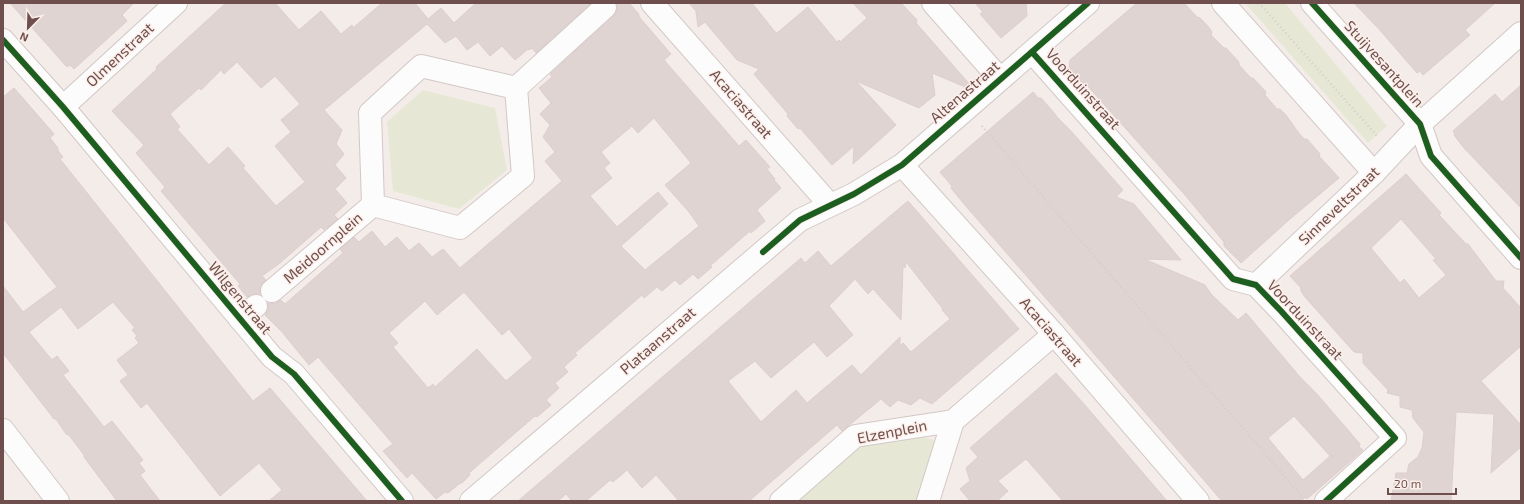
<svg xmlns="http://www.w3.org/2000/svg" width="1524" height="504" viewBox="0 0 1524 504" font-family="'Exo 2',sans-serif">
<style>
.green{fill:#e6e8d5}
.building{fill:#e0d4d2;stroke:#dccecc;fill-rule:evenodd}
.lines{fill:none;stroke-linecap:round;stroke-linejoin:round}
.minor-casing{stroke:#d2c8c6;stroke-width:24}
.tertiary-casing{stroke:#d2c8c6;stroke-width:24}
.path{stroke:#d5ccca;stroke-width:2.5;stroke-dasharray:1 3;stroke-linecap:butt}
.minor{stroke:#fdfcfc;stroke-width:22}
.tertiary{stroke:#fdfcfc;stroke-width:22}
.cycleway-casing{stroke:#fcefea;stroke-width:8}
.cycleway{stroke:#1b5e20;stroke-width:6}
.labels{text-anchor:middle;stroke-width:3;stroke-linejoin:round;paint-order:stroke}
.street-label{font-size:15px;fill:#6e4f4d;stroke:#fcefea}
</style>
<rect width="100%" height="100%" fill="#f4ece9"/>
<g class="green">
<path d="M1245 3H1285L1387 126 1368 143Z"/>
<path d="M423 90 495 108 507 170 459 209 393 191 387 122Z"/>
<path d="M908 433 937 441 920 501H797L858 444Z"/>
</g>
<g class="building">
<path d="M10 3H134L122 15 127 21 74 69 70 65 67 67Z"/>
<path d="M226 3H275L299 30 321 11 341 34 352 25 353 28 382 3H415L428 19 441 8 454 23 476 3H591L536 53 532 48 529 50 528 49 515 60 502 46 490 56 478 42 467 50 456 36 445 43 427 24 324 110 342 130 336 144 344 154 335 165 346 178 335 189 347 203 334 215 338 219 324 230 321 227 280 263 262 276 266 280 260 286V294H254L247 297 238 286 240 284 161 191 165 187 136 153 144 145 112 111 157 69 156 67ZM237 62 261 88 275 76 300 104 281 120 291 132 275 146 305 182 276 206 243 168 245 166 228 147 209 165 177 129 180 127 170 114 199 88 201 90 221 70 224 74Z"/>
<path d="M617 3H629L638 13 640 18 671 54 664 60 739 146 746 140 770 167 767 169 775 179 774 180 781 188 757 210 765 221 751 233 750 231 710 266 712 267 698 279 693 274 680 285 675 280 662 291 657 287 644 298 642 295 575 353 577 355 564 367 568 372 555 383 559 388 546 400 551 405 537 417 535 416 469 473 470 475 463 482 459 484 448 493 445 492 436 499 412 473 407 478 383 451 393 444 318 357 309 365 282 332 265 315 268 310V303H275L281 300 285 304 343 253 340 249 354 237 359 242 372 231 385 247 397 237 409 251 419 243 432 257 443 249 460 268 562 181 545 161 555 152 543 137 550 125 540 114 551 103 539 88 552 77 550 74 613 16 617 10ZM654 118 691 163 665 185 689 212 699 226 645 270 621 246 668 204 658 192 617 227 590 196 612 178 604 168 610 163 601 152 632 126 638 133ZM464 292 502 335 509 329 533 358 506 381 477 349 435 387 433 384 428 388 393 347 398 343 389 333 425 301 437 315Z"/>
<path d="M689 3H752L775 32H776L777 33 808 7 837 42 839 40 840 42 867 18 853 3H901L917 20 916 23 972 87 970 89 932 73 935 95 919 108 856 81 896 125 853 164 854 146 832 165 800 128 798 129 787 116 788 114 754 74 759 69 737 60 705 22 698 27 696 11Z"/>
<path d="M975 3H1026L1027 16 1001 38 980 14 983 12Z"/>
<path d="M1137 3H1184L1197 17 1200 18 1207 25 1212 32 1211 35 1224 48H1226L1239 62V65L1251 78H1253L1266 92 1265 95 1277 109H1280L1286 115 1298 132 1304 139H1307L1320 154 1319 156 1339 178 1290 219 1241 263 1224 246V242L1185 195 1085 83H1082L1069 69 1070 60Z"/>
<path d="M1354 3H1495L1465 30 1470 35 1423 75 1420 71 1417 73 1378 28Z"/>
<path d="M1521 85V208L1464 148 1454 135 1455 134 1453 131 1495 94 1502 102Z"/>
<path d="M14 88 54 134 50 138 58 148V151L63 157 60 159 253 401 270 388 367 501H269L282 490 259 463 220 496 147 403 141 408 120 381 128 375 117 360 139 343 135 338 137 336 132 330 135 328 113 302 78 329 61 307 29 332 52 360 57 356 69 371 63 375 104 427 112 421 143 460 139 463 145 471 140 475 160 501H117L84 457V455L69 435 66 434 56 419H54L3 353V286L23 312 57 287 3 218V97Z"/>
<path d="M1033 92 1038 98H1041L1056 115V116L1070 130 1123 190 1116 197 1134 204 1181 260 1144 259 1205 285 1211 294 1238 320 1246 313 1300 377 1316 393 1360 444 1359 447 1363 450 1307 499 1305 497 1299 501H1222L964 204 951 188 952 186 940 172ZM1294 416 1330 456 1303 480 1268 438Z"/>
<path d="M1406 174 1441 213 1439 215 1452 229 1466 244H1468L1496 281H1504L1503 288 1521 308V346L1481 381 1521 425V447L1491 473 1494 414 1456 412 1451 501H1391L1396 473H1407L1409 464 1418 457 1422 448 1424 432 1413 418 1412 410 1400 407V396L1387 393 1388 390 1363 363V353L1354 352 1305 297 1301 291V288L1290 276ZM1401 219 1436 259 1433 260 1446 275 1419 298 1404 279 1400 283 1371 248Z"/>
<path d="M908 201 1019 329 932 404 920 398 911 405 898 400 890 407 881 399 842 431 837 425 749 501H679L656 475 642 488 627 470 613 482 610 480 586 501H572L566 494 558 501H518L801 258 805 263 818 251 831 266ZM906 262 943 309 942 310 950 319 911 352 903 343 900 346V337L861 375 852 365 807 403 796 390 761 422 728 381 755 361 771 378 814 342 827 357 853 335 829 306 855 279 868 294 873 289 901 320 903 266 905 268Z"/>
<path d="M1056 373 1084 404 1167 501H1063L1026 459 998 481 1008 491 997 501H970L960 489 970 481 966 468 978 457 970 448Z"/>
</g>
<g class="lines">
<defs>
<g id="minor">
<path d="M652 3 830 205"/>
<path d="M933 3 1000 79"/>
<path d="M1223 3 1374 173"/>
<path d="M1312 3 1420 124 1431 156 1521 258"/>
<path d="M3 40 63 107 272 357 294 374 402 501"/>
<path d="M1032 52 1233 279 1256 285 1281 311 1395 438 1326 501"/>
<path d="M516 88 605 7"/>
<path d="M63 107 176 3"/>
<path d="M902 165 1054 334 1198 501"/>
<path d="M373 205 460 228 523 176 516 88"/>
<path d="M373 205 370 113 421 66 516 88"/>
<path d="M1256 285 1374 173 1420 124 1521 33"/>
<path d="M272 291 373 205"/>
<path d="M240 319 256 306"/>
<path d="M3 430 58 501"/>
<path d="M781 501 855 436 953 421 1054 334"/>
<path d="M928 501 953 421"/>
</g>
<path id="tertiary" d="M471 501 800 220 854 194 902 165 1088 3"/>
</defs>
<use href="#minor" class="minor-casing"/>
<use href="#tertiary" class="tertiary-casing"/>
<g class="path">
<path d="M1259 3 1378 137"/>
<path d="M982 126 1304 499"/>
</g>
<use href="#minor" class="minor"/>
<use href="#tertiary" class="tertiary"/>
<defs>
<g id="cycleway">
<path d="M1312 3 1420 124 1431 156 1521 258"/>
<path d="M3 40 63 107 272 357 294 374 402 501"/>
<path d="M1032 52 1233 279 1256 285 1281 311 1395 438 1326 501"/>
<path d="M763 252 800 220 854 194 902 165 1088 3"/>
</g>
</defs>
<use href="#cycleway" class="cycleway-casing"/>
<use href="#cycleway" class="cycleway"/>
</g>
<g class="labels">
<g class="street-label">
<text transform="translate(120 55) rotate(-43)" y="5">Olmenstraat</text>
<text transform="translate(1384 64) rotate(48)" y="5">Stuijvesantplein</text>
<text transform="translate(1083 89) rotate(48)" y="5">Voorduinstraat</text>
<text transform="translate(965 92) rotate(-41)" y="5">Altenastraat</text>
<text transform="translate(741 104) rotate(49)" y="5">Acaciastraat</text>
<text transform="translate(1339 206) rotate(-44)" y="5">Sinneveltstraat</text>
<text transform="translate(323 248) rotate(-41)" y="5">Meidoornplein</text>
<text transform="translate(240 298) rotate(50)" y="5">Wilgenstraat</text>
<text transform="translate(1305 320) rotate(47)" y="5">Voorduinstraat</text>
<text transform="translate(1051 332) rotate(49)" y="5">Acaciastraat</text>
<text transform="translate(658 341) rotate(-41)" y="5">Plataanstraat</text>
<text transform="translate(892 432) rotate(-11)" y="5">Elzenplein</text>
</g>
</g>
<rect width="1524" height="504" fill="none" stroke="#6e4f4d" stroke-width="8"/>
<g transform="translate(28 28) rotate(203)" stroke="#fcefea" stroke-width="3" paint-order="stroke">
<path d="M0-3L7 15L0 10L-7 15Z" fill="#6e4f4d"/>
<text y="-6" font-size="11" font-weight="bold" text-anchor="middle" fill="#6e4f4d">N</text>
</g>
<path d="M1388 488v6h68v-6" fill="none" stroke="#6e4f4d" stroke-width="2"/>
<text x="1394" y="488" font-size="12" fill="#6e4f4d" stroke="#fcefea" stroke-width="3" paint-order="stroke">20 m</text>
</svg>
